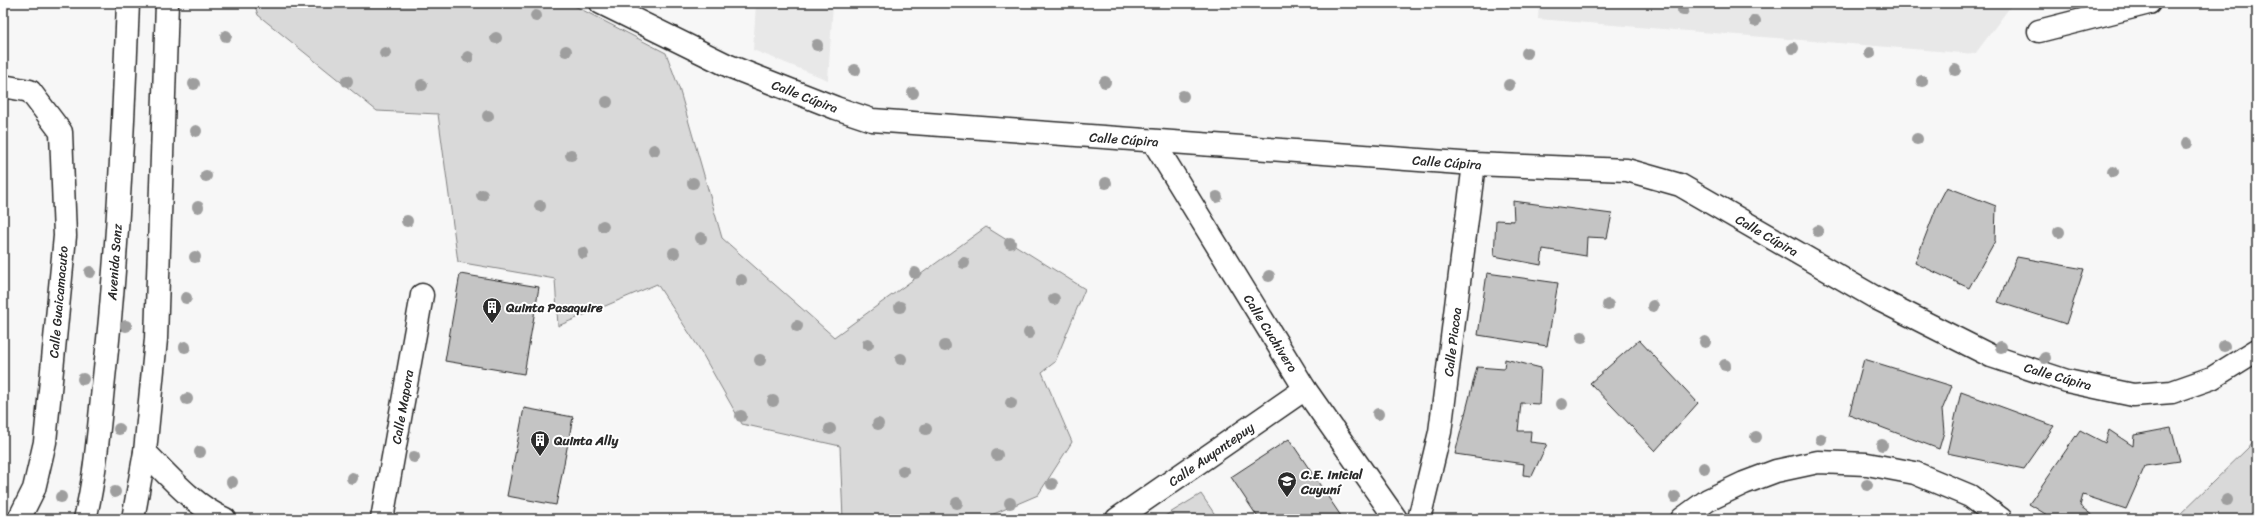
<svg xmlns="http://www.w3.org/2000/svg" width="2260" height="522" viewBox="0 0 2260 522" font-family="Sriracha,sans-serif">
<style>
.built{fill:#e8e8e8}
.green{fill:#d9d9d9;stroke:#828282}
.building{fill:#c4c4c4;stroke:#2b2b2b}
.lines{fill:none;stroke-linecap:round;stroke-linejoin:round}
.minor-casing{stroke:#2b2b2b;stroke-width:25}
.minor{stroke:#fff;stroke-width:22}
.tree{fill:#9e9e9e}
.labels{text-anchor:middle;stroke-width:4;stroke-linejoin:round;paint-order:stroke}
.street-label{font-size:13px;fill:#2b2b2b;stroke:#fff}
.poi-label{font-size:13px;font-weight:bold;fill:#2b2b2b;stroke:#fff;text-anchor:start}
</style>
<rect width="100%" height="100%" fill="#f7f7f7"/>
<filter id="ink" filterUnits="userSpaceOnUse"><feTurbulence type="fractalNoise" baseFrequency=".025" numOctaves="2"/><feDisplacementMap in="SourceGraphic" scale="8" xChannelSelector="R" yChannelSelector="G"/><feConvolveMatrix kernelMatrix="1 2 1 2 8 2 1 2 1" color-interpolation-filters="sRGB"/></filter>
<g filter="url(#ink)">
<g class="built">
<path d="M756 3H833L828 80 753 50Z"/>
<path d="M1539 3H2013L1975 54 1538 19Z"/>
</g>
<g class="green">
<path d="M254 3H569L666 53 679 88 722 238 834 337 986 227 1085 289 1055 362 1042 372 1072 442 1038 495 982 519H843L840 446 742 424 699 348 657 284 558 326 555 279 458 262 438 114 377 111 258 15Z"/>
<path d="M2257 435V519H2175L2249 447Z"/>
<path d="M1201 494 1218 519H1160Z"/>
</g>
<g class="building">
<path d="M1947 187 1996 206 1995 241 1969 288 1915 263 1937 206Z"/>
<path d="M1513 201 1612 214 1607 238 1587 237 1586 256 1543 249 1541 265 1494 256 1496 220 1514 221Z"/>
<path d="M2017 257 2084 269 2066 324 1998 302Z"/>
<path d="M1487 273 1558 283 1547 346 1478 335Z"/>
<path d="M460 274 539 287 524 374 445 361Z"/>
<path d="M1639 340 1698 403 1655 451 1590 383Z"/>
<path d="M1505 359 1541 368 1539 404 1521 403 1518 431H1531L1530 442 1547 444 1532 476 1523 475 1524 464 1455 454 1477 367 1504 369Z"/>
<path d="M1864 359 1952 386 1942 410 1944 432 1939 449 1849 415Z"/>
<path d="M1961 392 2054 426 2024 469 1947 453Z"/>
<path d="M524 408 573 417 556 505 507 496Z"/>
<path d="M2171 428 2180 461 2145 466 2126 509 2083 495 2080 506 2097 519H2047V515L2029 504 2080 430 2105 443 2109 430 2133 446 2134 435Z"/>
<path d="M1289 439 1343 519H1259L1231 477Z"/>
</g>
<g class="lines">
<defs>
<g id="minor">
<path d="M601 3 729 66 836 108 872 120 1474 164 1627 170 1680 185 1876 298 1991 356 2067 381 2133 395 2172 392 2212 378 2257 350"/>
<path d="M2039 31 2149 3"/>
<path d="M3 86 30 91 61 132 65 236 45 442 34 489 19 519"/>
<path d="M1153 141 1305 389 1396 519"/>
<path d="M145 452C169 476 193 505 225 519"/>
<path d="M85 519C96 474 99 424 104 378 118 254 123 128 128 3"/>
<path d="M133 519 145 452 156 339 167 3"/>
<path d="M382 519 422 295"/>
<path d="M1117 519 1305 389"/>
<path d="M1419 519 1440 432 1474 164"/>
<path d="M1682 519 1708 500 1744 483 1776 471 1818 462 1867 464 1915 473 1970 496 2001 519"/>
</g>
</defs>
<use href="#minor" class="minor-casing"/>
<use href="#minor" class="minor"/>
</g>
<g class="tree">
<circle cx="1683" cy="10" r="6"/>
<circle cx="536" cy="16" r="6"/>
<circle cx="1755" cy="21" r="6"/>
<circle cx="226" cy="36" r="6"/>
<circle cx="496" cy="38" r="6"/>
<circle cx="817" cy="45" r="6"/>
<circle cx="1793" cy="48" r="6"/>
<circle cx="566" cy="51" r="6"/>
<circle cx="385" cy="53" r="6"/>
<circle cx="1527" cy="53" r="6"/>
<circle cx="1870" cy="53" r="6"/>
<circle cx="468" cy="57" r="6"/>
<circle cx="855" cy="70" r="6"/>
<circle cx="1955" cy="70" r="6"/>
<circle cx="347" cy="81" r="6"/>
<circle cx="1922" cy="81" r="6"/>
<circle cx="1105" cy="82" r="6"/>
<circle cx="194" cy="84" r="6"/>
<circle cx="422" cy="85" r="6"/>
<circle cx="1509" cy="85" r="6"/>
<circle cx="913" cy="93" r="6"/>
<circle cx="1183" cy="96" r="6"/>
<circle cx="607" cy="102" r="6"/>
<circle cx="488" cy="116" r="6"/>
<circle cx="196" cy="131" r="6"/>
<circle cx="1917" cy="139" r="6"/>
<circle cx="2187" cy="143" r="6"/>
<circle cx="654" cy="150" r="6"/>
<circle cx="571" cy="155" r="6"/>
<circle cx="2113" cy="172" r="6"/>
<circle cx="206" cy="176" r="6"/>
<circle cx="693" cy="183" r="6"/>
<circle cx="1106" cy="183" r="6"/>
<circle cx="482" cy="195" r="6"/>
<circle cx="1217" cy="197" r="6"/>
<circle cx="540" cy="206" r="6"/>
<circle cx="198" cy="207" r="6"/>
<circle cx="407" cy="221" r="6"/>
<circle cx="603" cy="226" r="6"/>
<circle cx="1818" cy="231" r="6"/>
<circle cx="2059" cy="232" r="6"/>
<circle cx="701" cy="238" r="6"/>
<circle cx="1010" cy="243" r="6"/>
<circle cx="583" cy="253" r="6"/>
<circle cx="674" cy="253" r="6"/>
<circle cx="195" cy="257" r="6"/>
<circle cx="964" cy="263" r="6"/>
<circle cx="90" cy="272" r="6"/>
<circle cx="915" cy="273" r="6"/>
<circle cx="1269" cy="276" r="6"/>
<circle cx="741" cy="280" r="6"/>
<circle cx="186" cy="298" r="6"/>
<circle cx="1054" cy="299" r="6"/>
<circle cx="1608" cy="305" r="6"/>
<circle cx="1653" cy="306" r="6"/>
<circle cx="900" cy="307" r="6"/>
<circle cx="126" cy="326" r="6"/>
<circle cx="797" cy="326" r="6"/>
<circle cx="1029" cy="333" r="6"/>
<circle cx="1582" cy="337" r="6"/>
<circle cx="1705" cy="342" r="6"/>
<circle cx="868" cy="344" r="6"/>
<circle cx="945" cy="346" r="6"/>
<circle cx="2224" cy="346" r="6"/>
<circle cx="185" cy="347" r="6"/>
<circle cx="2001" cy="347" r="6"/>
<circle cx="2045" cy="358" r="6"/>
<circle cx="901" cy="359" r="6"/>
<circle cx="760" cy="360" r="6"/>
<circle cx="1725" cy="365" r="6"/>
<circle cx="83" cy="379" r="6"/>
<circle cx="187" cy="399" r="6"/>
<circle cx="773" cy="401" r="6"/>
<circle cx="1011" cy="403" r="6"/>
<circle cx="1562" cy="404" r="6"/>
<circle cx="1378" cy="414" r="6"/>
<circle cx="741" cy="416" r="6"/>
<circle cx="878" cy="424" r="6"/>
<circle cx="119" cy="429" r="6"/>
<circle cx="830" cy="429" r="6"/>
<circle cx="926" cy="429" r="6"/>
<circle cx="1756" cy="437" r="6"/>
<circle cx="1821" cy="439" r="6"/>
<circle cx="1882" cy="445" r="6"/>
<circle cx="200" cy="452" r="6"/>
<circle cx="997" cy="455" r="6"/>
<circle cx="414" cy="457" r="6"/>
<circle cx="1704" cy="468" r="6"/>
<circle cx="903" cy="471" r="6"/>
<circle cx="352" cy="478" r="6"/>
<circle cx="232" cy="482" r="6"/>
<circle cx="1052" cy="484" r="6"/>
<circle cx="1867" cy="485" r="6"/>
<circle cx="115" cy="492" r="6"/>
<circle cx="61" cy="497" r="6"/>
<circle cx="1675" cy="497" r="6"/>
<circle cx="2227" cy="500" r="6"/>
<circle cx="957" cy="503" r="6"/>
<circle cx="1010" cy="503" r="6"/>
</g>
</g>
<defs>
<symbol id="building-pin" viewBox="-11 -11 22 30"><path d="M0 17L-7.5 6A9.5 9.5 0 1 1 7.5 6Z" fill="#2b2b2b" stroke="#fff"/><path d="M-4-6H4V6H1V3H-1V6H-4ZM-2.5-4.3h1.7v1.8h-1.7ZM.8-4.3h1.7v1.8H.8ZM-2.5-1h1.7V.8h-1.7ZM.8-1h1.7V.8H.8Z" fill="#fff"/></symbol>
<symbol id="school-pin" viewBox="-11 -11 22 30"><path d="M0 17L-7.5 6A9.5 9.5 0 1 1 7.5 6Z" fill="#2b2b2b" stroke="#fff"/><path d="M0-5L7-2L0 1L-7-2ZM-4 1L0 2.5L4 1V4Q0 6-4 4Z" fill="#fff"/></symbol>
</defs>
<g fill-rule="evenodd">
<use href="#building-pin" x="481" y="296" width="22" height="30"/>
<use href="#building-pin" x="529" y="429" width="22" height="30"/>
<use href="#school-pin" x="1276" y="470" width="22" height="30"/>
</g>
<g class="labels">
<g class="street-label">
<text transform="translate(805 96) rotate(21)" y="5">Calle Cúpira</text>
<text transform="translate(1124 139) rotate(4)" y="5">Calle Cúpira</text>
<text transform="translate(1447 162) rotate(4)" y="5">Calle Cúpira</text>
<text transform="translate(1767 235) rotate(30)" y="5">Calle Cúpira</text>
<text transform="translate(114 262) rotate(-86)" y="5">Avenida Sanz</text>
<text transform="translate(58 302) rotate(-85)" y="5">Calle Guaicamacuto</text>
<text transform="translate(1271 333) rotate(58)" y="5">Calle Cuchivero</text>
<text transform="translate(1452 342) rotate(-83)" y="5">Calle Piacoa</text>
<text transform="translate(2058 376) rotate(16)" y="5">Calle Cúpira</text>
<text transform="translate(402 407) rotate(-80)" y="5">Calle Mapora</text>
<text transform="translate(1211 454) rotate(-35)" y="5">Calle Auyantepuy</text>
</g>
<g class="poi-label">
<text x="506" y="312">Quinta Pasaquire</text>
<text x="554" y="445">Quinta Ally</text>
<text x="1301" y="479">C.E. Inicial<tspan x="1301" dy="15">Cuyuní</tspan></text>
</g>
</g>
<rect width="2260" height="522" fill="none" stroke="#fff" stroke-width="16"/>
<rect x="8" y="8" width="2244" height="506" fill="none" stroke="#2b2b2b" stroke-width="1.5" filter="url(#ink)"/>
</svg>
